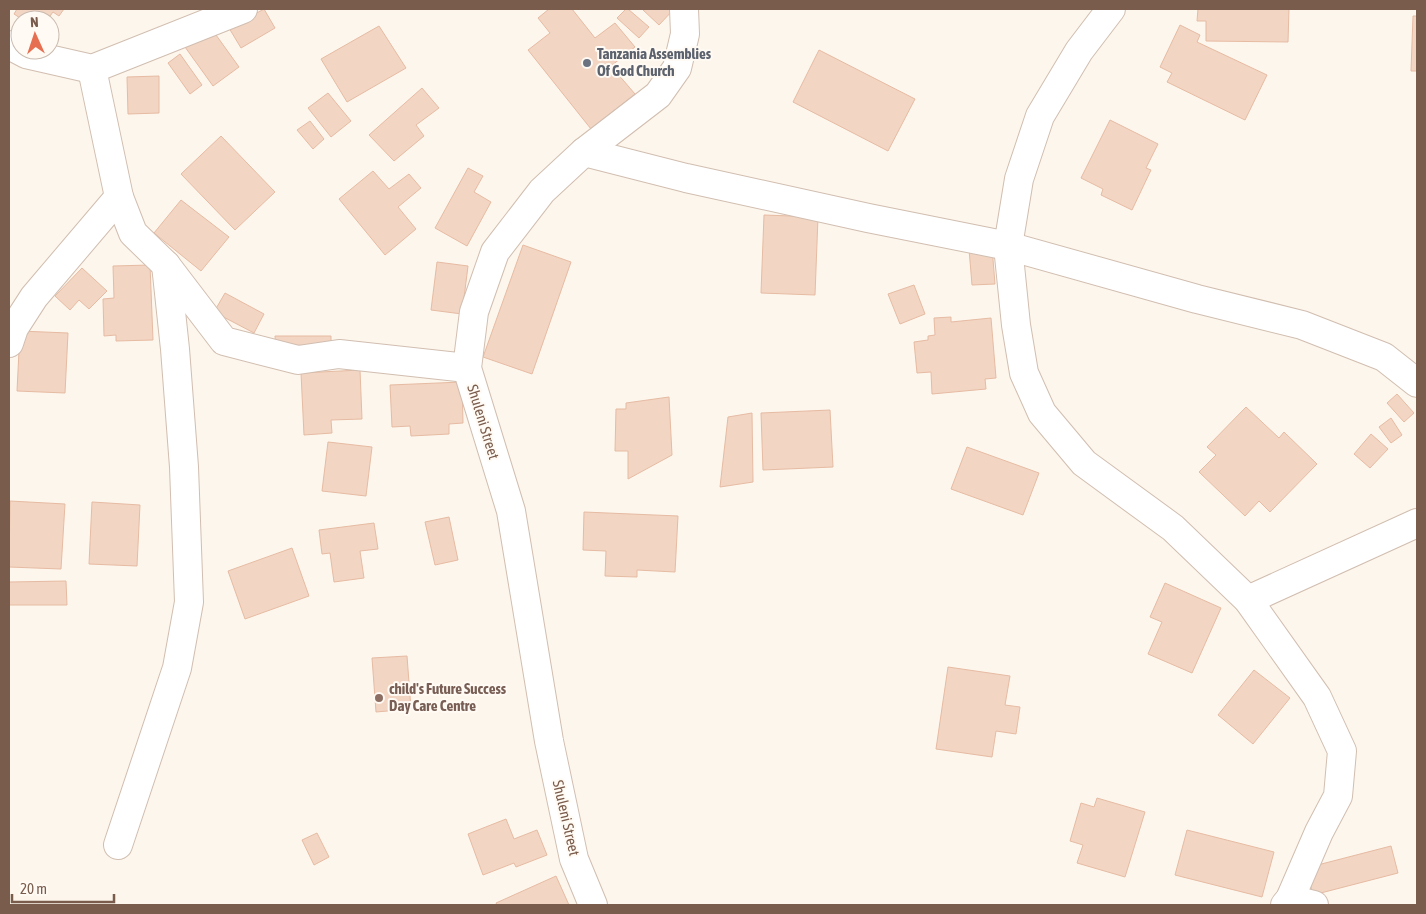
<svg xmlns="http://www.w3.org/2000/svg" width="1426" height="914" viewBox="0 0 1426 914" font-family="'Asap Condensed',sans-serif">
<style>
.building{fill:#f3d5c3;stroke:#e6bba3}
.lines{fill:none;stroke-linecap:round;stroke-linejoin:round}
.street-casing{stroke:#d1beb0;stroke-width:30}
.street{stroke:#fff;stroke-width:28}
.worship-dot{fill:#6b7280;stroke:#fffaf3;stroke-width:2}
.education-dot{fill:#8d6e63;stroke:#fffaf3;stroke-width:2}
.labels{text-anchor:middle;stroke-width:4;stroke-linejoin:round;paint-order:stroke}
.worship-label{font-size:15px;font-weight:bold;fill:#5b616d;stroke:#fffaf3;text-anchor:start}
.street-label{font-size:15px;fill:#7a5c4d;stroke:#fffaf3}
.education-label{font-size:15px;font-weight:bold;fill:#785e54;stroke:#fffaf3;text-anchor:start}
</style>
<rect width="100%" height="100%" fill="#fdf6ec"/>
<g class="building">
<path d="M17 9H64L59 16 53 12 47 20H23L14 14Z"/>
<path d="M264 9 275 28 241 48 229 28Z"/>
<path d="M549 9H572L595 38 615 23 635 47 611 66 635 94 591 129 528 50 550 33 538 18Z"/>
<path d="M626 9H628L649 27 639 38 617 18Z"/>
<path d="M642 9H674L659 25Z"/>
<path d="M1198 9H1289L1288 42 1206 41V21H1197Z"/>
<path d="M1413 16H1417V71H1411Z"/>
<path d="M1180 25 1200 35 1197 42 1267 75 1245 120 1167 82 1172 73 1160 67Z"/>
<path d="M379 26 406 68 347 102 321 59Z"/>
<path d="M211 28 239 67 213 86 185 47Z"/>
<path d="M819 50 915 99 888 151 793 102Z"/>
<path d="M180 54 202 85 190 94 168 63Z"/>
<path d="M159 76V113L128 114 127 77Z"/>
<path d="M422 88 439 108 416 125 424 136 394 161 369 135Z"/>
<path d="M328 93 351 121 331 137 308 108Z"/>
<path d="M1110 120 1158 144 1146 168 1151 170 1132 210 1101 195 1103 189 1081 178Z"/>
<path d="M310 121 324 139 313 149 297 130Z"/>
<path d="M221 136 275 192 235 230 181 174Z"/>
<path d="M468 168 483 176 474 192 491 202 467 246 435 228Z"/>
<path d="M373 171 389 189 409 174 421 188 398 207 416 229 385 255 339 199Z"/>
<path d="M181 200 229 237 201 271 154 233Z"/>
<path d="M764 215 818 217 815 295 761 293Z"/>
<path d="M523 245 571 262 532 374 483 357Z"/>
<path d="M992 247 995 284 972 285 969 249Z"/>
<path d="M437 262 468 266 462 314 431 310Z"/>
<path d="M150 265 153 340 116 341V335L104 336 103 299 114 298 113 266Z"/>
<path d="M82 268 107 291 89 309 79 300 70 310 55 296Z"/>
<path d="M914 285 925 314 900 324 888 294Z"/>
<path d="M225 293 264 314 254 333 214 312Z"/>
<path d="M951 317V322L991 318 996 378 985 379 986 389 932 394 931 372 917 373 914 342 928 340V336L935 335 934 318Z"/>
<path d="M20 331 68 333 65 393 17 391Z"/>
<path d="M275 336H331V351L276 350Z"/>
<path d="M360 370 362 419 331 420 332 433 304 435 301 373Z"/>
<path d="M462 382 463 423 449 424V434L411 436 410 426 392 427 390 385Z"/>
<path d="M1397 394 1414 413 1404 422 1387 403Z"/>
<path d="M669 397 672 455 628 479V451H615L616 409H626V403Z"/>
<path d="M1246 407 1279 438 1284 432 1317 464 1270 512 1259 501 1245 516 1199 472 1216 455 1207 447Z"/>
<path d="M830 410 833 467 763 470 761 413Z"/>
<path d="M752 413 753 482 720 487 728 417Z"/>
<path d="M1391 418 1402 435 1391 443 1379 427Z"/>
<path d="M1371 434 1388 449 1370 468 1354 454Z"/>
<path d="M328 442 372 447 366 496 322 491Z"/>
<path d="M967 447 1039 473 1023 515 951 489Z"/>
<path d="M10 501 65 504 61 569 9 567Z"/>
<path d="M92 502 140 505 137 566 89 564Z"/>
<path d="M584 512 678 516 675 572 637 570V577L605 576 606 551 583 550Z"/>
<path d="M449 517 458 560 435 565 425 522Z"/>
<path d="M374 523 378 549 360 551 364 578 334 582 330 553 322 554 319 530Z"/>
<path d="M292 548 309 596 245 619 228 571Z"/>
<path d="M66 581 67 605H9V582Z"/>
<path d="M1165 583 1221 608 1192 673 1148 654 1162 622 1150 617Z"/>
<path d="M407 656 411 709 376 712 372 658Z"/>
<path d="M948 667 1010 676 1005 705 1020 707 1016 734 996 731 992 757 936 749Z"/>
<path d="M1254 670 1290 698 1253 744 1218 715Z"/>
<path d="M1097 798 1145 812 1125 877 1077 863 1083 845 1070 841 1081 803 1094 807Z"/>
<path d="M506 819 514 839 537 830 547 855 516 867 514 863 483 875 468 834Z"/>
<path d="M1187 830 1274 852 1262 897 1175 875Z"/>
<path d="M317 833 329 857 314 865 302 840Z"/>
<path d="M1391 846 1398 873 1313 895 1306 868Z"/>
<path d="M556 876 569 905H497L496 903Z"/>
</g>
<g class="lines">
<defs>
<g id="street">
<path d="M1111 9 1079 51 1040 116 1019 179 1008 246 1016 325 1024 373 1042 413 1084 463 1173 528 1248 600 1317 697 1342 751 1338 796 1319 832 1290 899 1285 905"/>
<path d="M9 45 26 54 92 69 243 9"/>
<path d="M92 69 119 197 133 233 166 265 224 341 298 360 339 354 467 368"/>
<path d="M584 152 686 178 868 218 1008 246 1197 299 1302 325 1384 357 1417 383"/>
<path d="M9 343 14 328 34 297 119 197"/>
<path d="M1248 600 1417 523"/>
<path d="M118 845 177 668 189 602 184 467 175 349 166 265"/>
<path d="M1290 899 1314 905"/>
<path d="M593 905 574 859 549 741 511 511 467 368 474 312 495 252 542 191 584 152 658 95 677 68 685 34 684 9"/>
</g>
</defs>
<use href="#street" class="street-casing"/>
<use href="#street" class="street"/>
</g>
<circle class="worship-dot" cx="587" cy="63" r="5"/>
<circle class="education-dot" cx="379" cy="698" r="5"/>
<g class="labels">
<g class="worship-label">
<text x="597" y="59">Tanzania Assemblies<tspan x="597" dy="17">Of God Church</tspan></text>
</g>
<g class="street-label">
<text transform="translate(483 422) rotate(73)" y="5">Shuleni Street</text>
<text transform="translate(566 818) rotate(77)" y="5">Shuleni Street</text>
</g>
<g class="education-label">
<text x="389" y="694">child's Future Success<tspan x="389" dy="17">Day Care Centre</tspan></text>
</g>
</g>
<rect width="1426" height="914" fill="none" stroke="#7a5c4d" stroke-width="20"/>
<g transform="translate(35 35) rotate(357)"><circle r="24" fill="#fffaf3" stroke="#cabbb1"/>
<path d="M0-4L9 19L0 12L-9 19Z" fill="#e76f51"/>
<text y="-8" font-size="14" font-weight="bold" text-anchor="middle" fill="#7a5c4d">N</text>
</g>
<path d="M12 894v8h102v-8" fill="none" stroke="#7a5c4d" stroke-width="2.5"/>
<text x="20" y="894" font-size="15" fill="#7a5c4d" stroke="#fffaf3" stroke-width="4" paint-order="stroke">20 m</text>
</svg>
